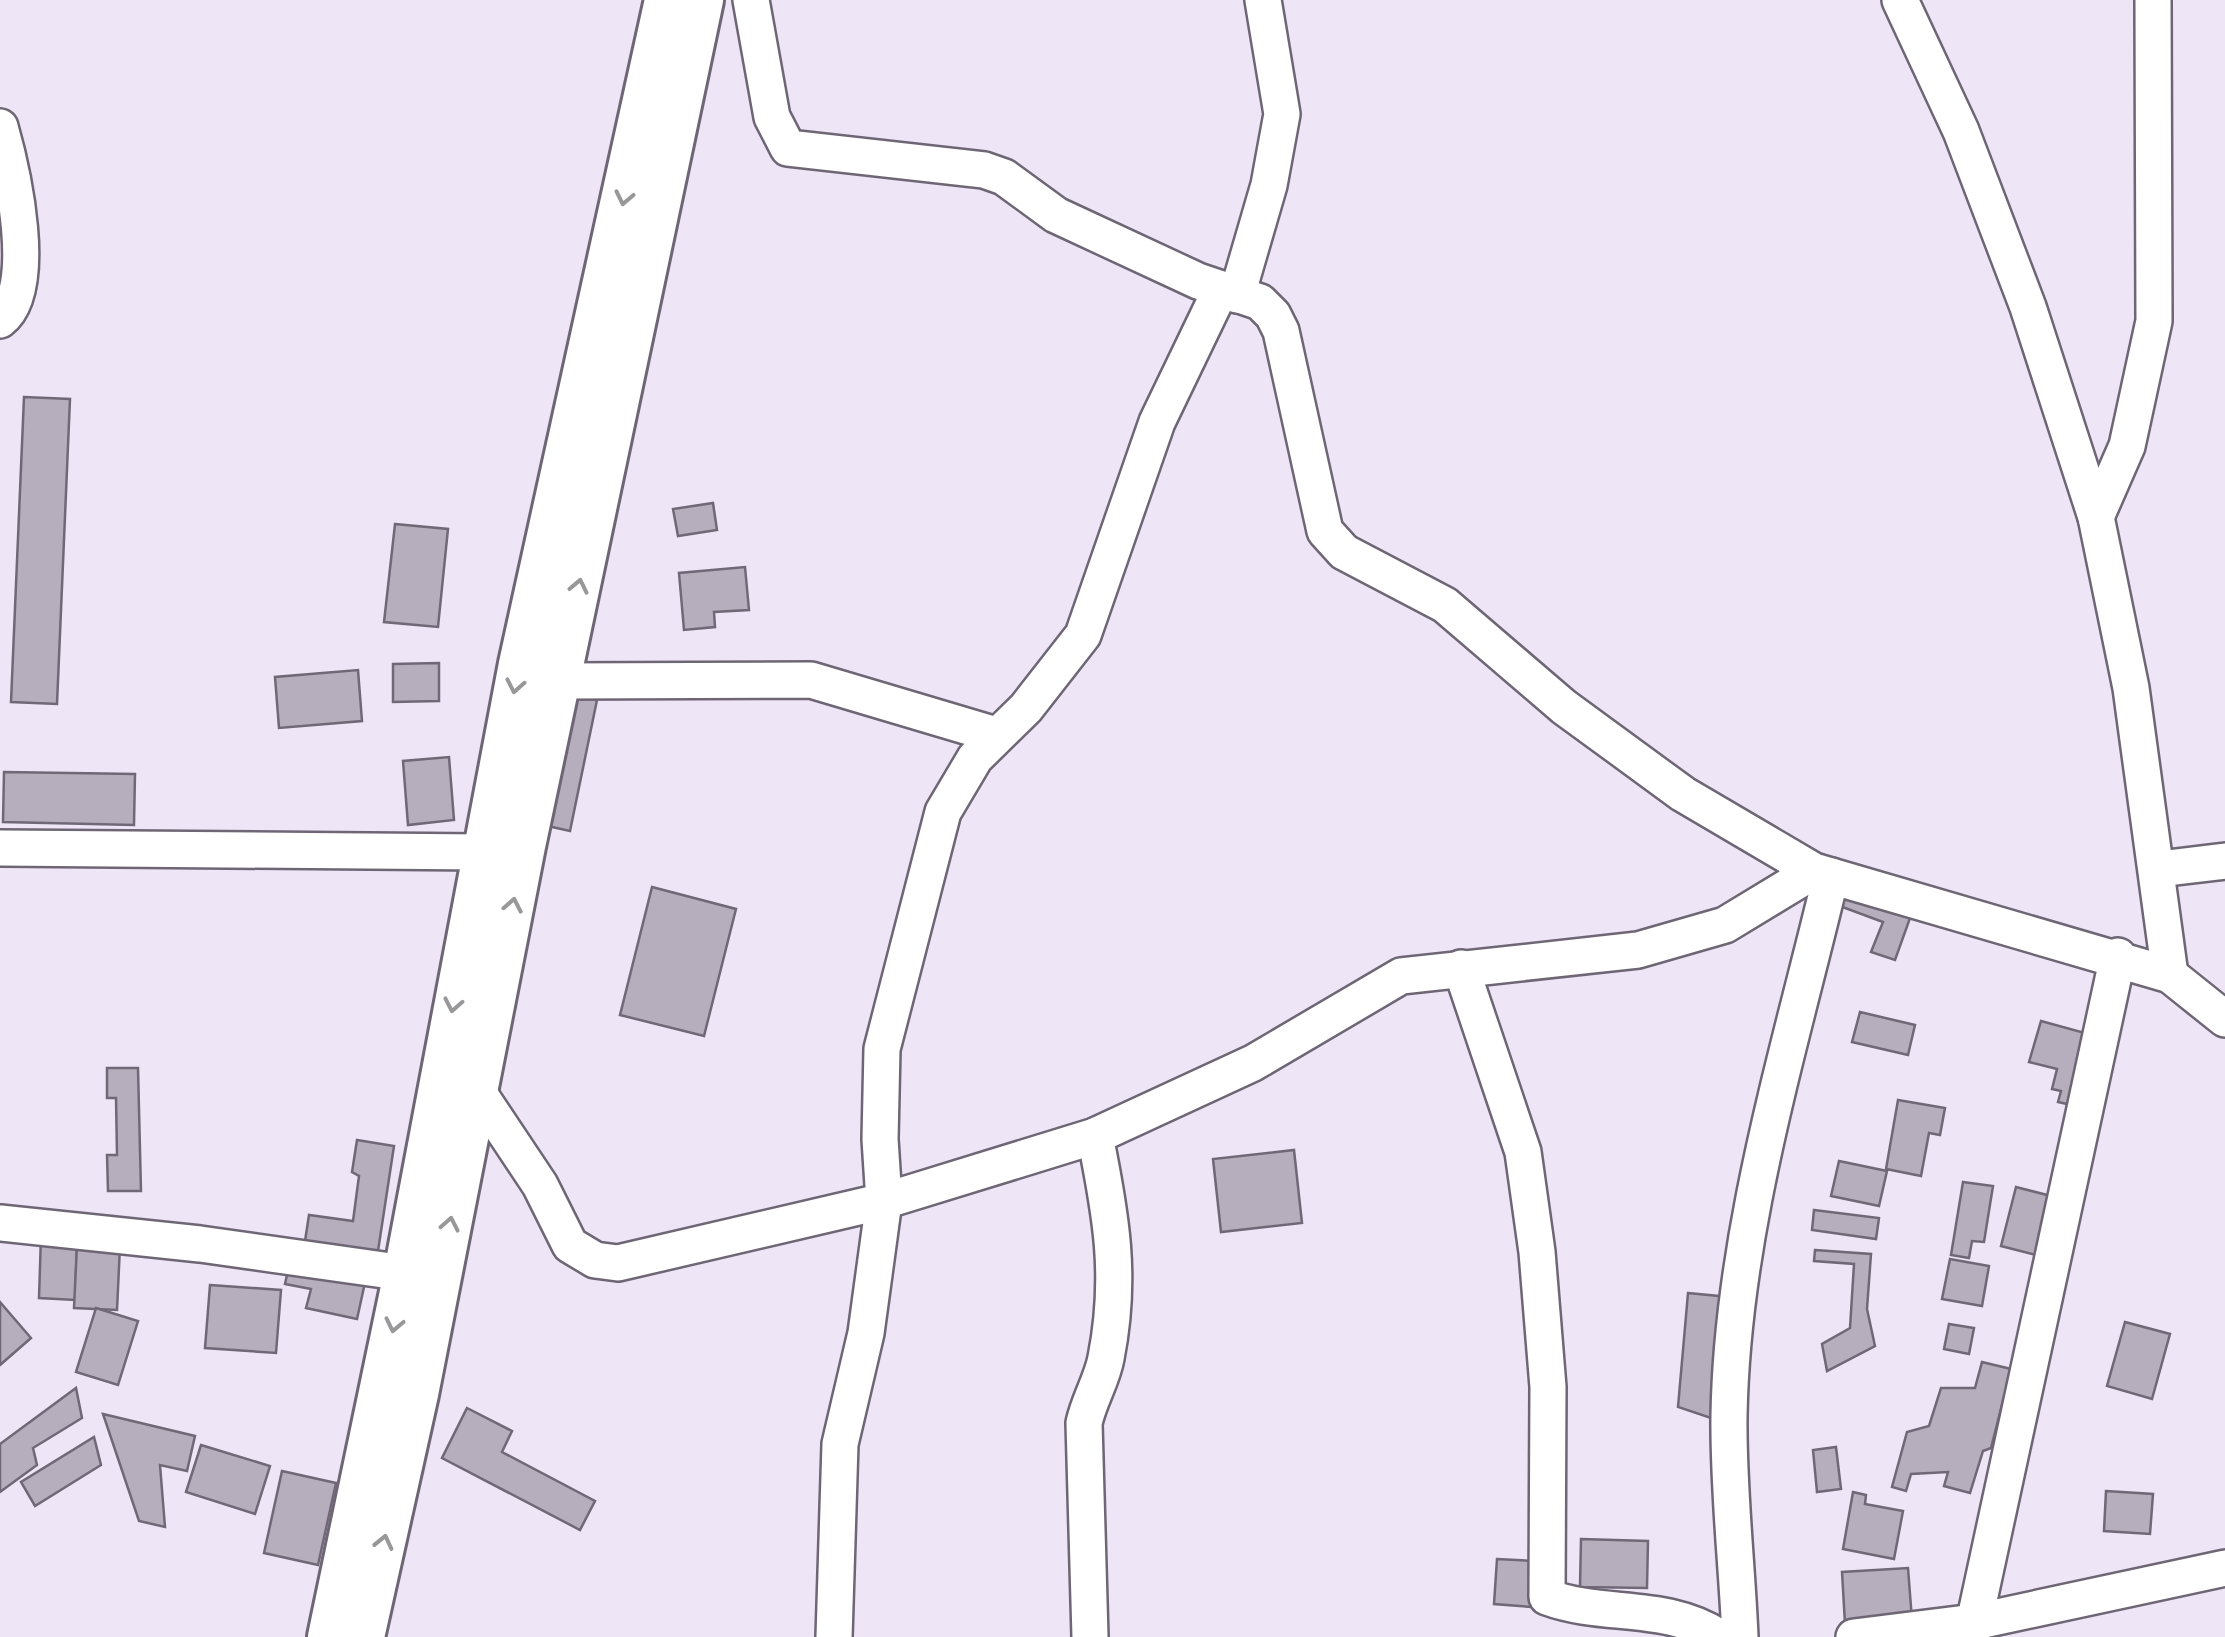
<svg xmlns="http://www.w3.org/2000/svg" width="2225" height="1637" viewBox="0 0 2225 1637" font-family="'PT Sans Narrow',sans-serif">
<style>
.building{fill:#b6adbd;stroke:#706877;stroke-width:2.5}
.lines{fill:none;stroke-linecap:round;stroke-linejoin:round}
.minor-casing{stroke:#6e6675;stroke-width:40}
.tertiary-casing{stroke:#6e6675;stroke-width:48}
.minor{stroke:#fff;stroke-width:35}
.tertiary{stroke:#fff;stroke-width:42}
.oneway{stroke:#989799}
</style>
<rect width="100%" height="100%" fill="#eee5f6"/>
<g class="building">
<path d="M24 397 70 399 57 704 11 702Z"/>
<path d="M713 503 717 530 678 536 673 509Z"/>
<path d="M395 524 448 529 438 627 384 622Z"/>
<path d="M745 567 749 610 714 612 715 627 684 630 679 573Z"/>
<path d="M439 663V701L393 702V664Z"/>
<path d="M358 670 362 721 279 728 275 677Z"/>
<path d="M570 694 597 700 570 831 543 825Z"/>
<path d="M449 757 454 820 408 825 403 761Z"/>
<path d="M4 772 135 774 134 825 3 822Z"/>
<path d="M1846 882 1914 907 1895 960 1871 952 1883 922 1837 905Z"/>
<path d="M652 887 736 909 704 1036 620 1015Z"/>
<path d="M1860 1012 1915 1025 1908 1055 1852 1042Z"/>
<path d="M2041 1021 2096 1036 2076 1106 2058 1102 2061 1091 2052 1089 2057 1069 2029 1062Z"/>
<path d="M107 1068H138L141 1191H108L107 1155H117L116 1098H107Z"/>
<path d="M1898 1100 1945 1108 1940 1135 1929 1133 1921 1176 1886 1169Z"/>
<path d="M357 1140 394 1146 376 1264 303 1254 309 1215 353 1221 359 1176 352 1172Z"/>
<path d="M1294 1150 1302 1223 1221 1232 1213 1159Z"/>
<path d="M1839 1161 1887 1171 1879 1206 1831 1196Z"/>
<path d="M1963 1182 1993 1186 1984 1242 1972 1241 1969 1258 1951 1255Z"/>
<path d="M2016 1187 2051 1196 2036 1255 2001 1246Z"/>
<path d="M1814 1210 1879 1218 1876 1239 1812 1230Z"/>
<path d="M41 1236 77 1245 75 1300 39 1298Z"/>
<path d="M77 1245 120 1246 117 1310 74 1308Z"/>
<path d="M1815 1250 1871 1254 1867 1309 1875 1346 1827 1371 1822 1344 1850 1328 1854 1264 1814 1261Z"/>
<path d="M1950 1259 1989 1266 1982 1306 1942 1299Z"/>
<path d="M290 1261 366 1278 357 1319 306 1308 311 1289 285 1284Z"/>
<path d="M210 1285 281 1290 276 1353 205 1348Z"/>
<path d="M1688 1293 1729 1297 1720 1421 1678 1407Z"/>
<path d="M0 1302 31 1338 0 1365Z"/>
<path d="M96 1308 138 1321 118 1385 76 1372Z"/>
<path d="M2125 1322 2170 1334 2152 1399 2107 1386Z"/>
<path d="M1949 1324 1974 1328 1969 1354 1944 1349Z"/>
<path d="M1982 1362 2011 1369 1991 1448 1983 1451 1970 1493 1944 1486 1948 1472 1911 1474 1906 1491 1892 1487 1907 1432 1929 1426 1941 1388H1975Z"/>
<path d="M76 1388 82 1418 33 1448 37 1465 0 1492V1444Z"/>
<path d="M467 1408 512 1431 502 1452 595 1501 580 1530 442 1458Z"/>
<path d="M103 1414 195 1436 187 1471 160 1465 165 1527 139 1521Z"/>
<path d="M94 1437 101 1465 35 1506 21 1482Z"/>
<path d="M201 1445 270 1466 255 1514 186 1492Z"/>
<path d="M1836 1447 1841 1489 1817 1492 1813 1450Z"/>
<path d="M282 1471 336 1483 318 1565 264 1553Z"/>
<path d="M2106 1491 2153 1494 2150 1534 2104 1531Z"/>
<path d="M1853 1492 1866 1495 1865 1504 1903 1511 1894 1559 1843 1549Z"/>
<path d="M1581 1539 1648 1541 1647 1588 1580 1587Z"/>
<path d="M1497 1559 1534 1561 1531 1607 1494 1604Z"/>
<path d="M1908 1568 1912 1620 1845 1624 1842 1572Z"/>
</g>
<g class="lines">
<defs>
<g id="minor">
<path d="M751 0 772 117 788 148 984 170 1004 177 1056 215 1198 281 1260 302 1273 315 1281 331 1325 531 1344 552 1445 605 1564 707 1683 794 1814 871 2170 975 2225 1019"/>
<path d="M1900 0 1961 131 2028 307 2096 517 2131 688 2170 975"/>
<path d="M0 127C12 169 40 290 0 320"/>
<path d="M1237 295 1269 185 1282 114 1263 0"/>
<path d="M2096 517 2127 446 2154 321 2153 0"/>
<path d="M559 681 811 680 996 735"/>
<path d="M0 848 482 852 509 849"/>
<path d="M2159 869 2225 861"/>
<path d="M1461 968 1523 1152 1537 1252 1548 1387 1547 1597C1604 1618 1665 1602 1719 1637"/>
<path d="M476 1089 540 1185 570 1245 595 1260 618 1263 884 1201 1095 1136 1253 1063 1401 976 1638 950 1725 925 1814 871"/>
<path d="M0 1223 200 1244 405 1273"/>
<path d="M834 1637 840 1444 866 1333 884 1201 880 1139 882 1049 943 812 975 758 1026 708 1083 635 1157 422 1221 289"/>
<path d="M1090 1637 1084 1423C1089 1400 1102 1380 1106 1358 1122 1277 1111 1215 1095 1136"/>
<path d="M1740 1637C1737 1564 1728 1489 1729 1416 1732 1233 1789 1052 1831 876"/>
<path d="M1854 1637 1974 1622 2225 1568"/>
<path d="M1971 1637 2118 956"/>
</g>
<g id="tertiary">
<path d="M329 1637 405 1273 520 664 666 0"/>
<path d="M363 1637 417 1394 524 846 702 0"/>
</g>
</defs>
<use href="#minor" class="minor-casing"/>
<use href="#tertiary" class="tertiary-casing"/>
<use href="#minor" class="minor"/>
<use href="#tertiary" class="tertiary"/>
</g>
<defs><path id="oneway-chevron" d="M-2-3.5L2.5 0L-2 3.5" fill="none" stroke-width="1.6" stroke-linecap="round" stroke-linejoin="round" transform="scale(2.5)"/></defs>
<g class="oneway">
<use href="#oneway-chevron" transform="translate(624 198) rotate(102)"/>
<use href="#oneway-chevron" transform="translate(579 586) rotate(-78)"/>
<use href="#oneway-chevron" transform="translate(515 686) rotate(101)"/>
<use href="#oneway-chevron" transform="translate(513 905) rotate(-79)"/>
<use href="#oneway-chevron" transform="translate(453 1005) rotate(101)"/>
<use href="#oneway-chevron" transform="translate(450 1224) rotate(-79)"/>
<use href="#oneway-chevron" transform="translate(394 1325) rotate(102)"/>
<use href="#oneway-chevron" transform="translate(384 1542) rotate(-77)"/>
</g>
</svg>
